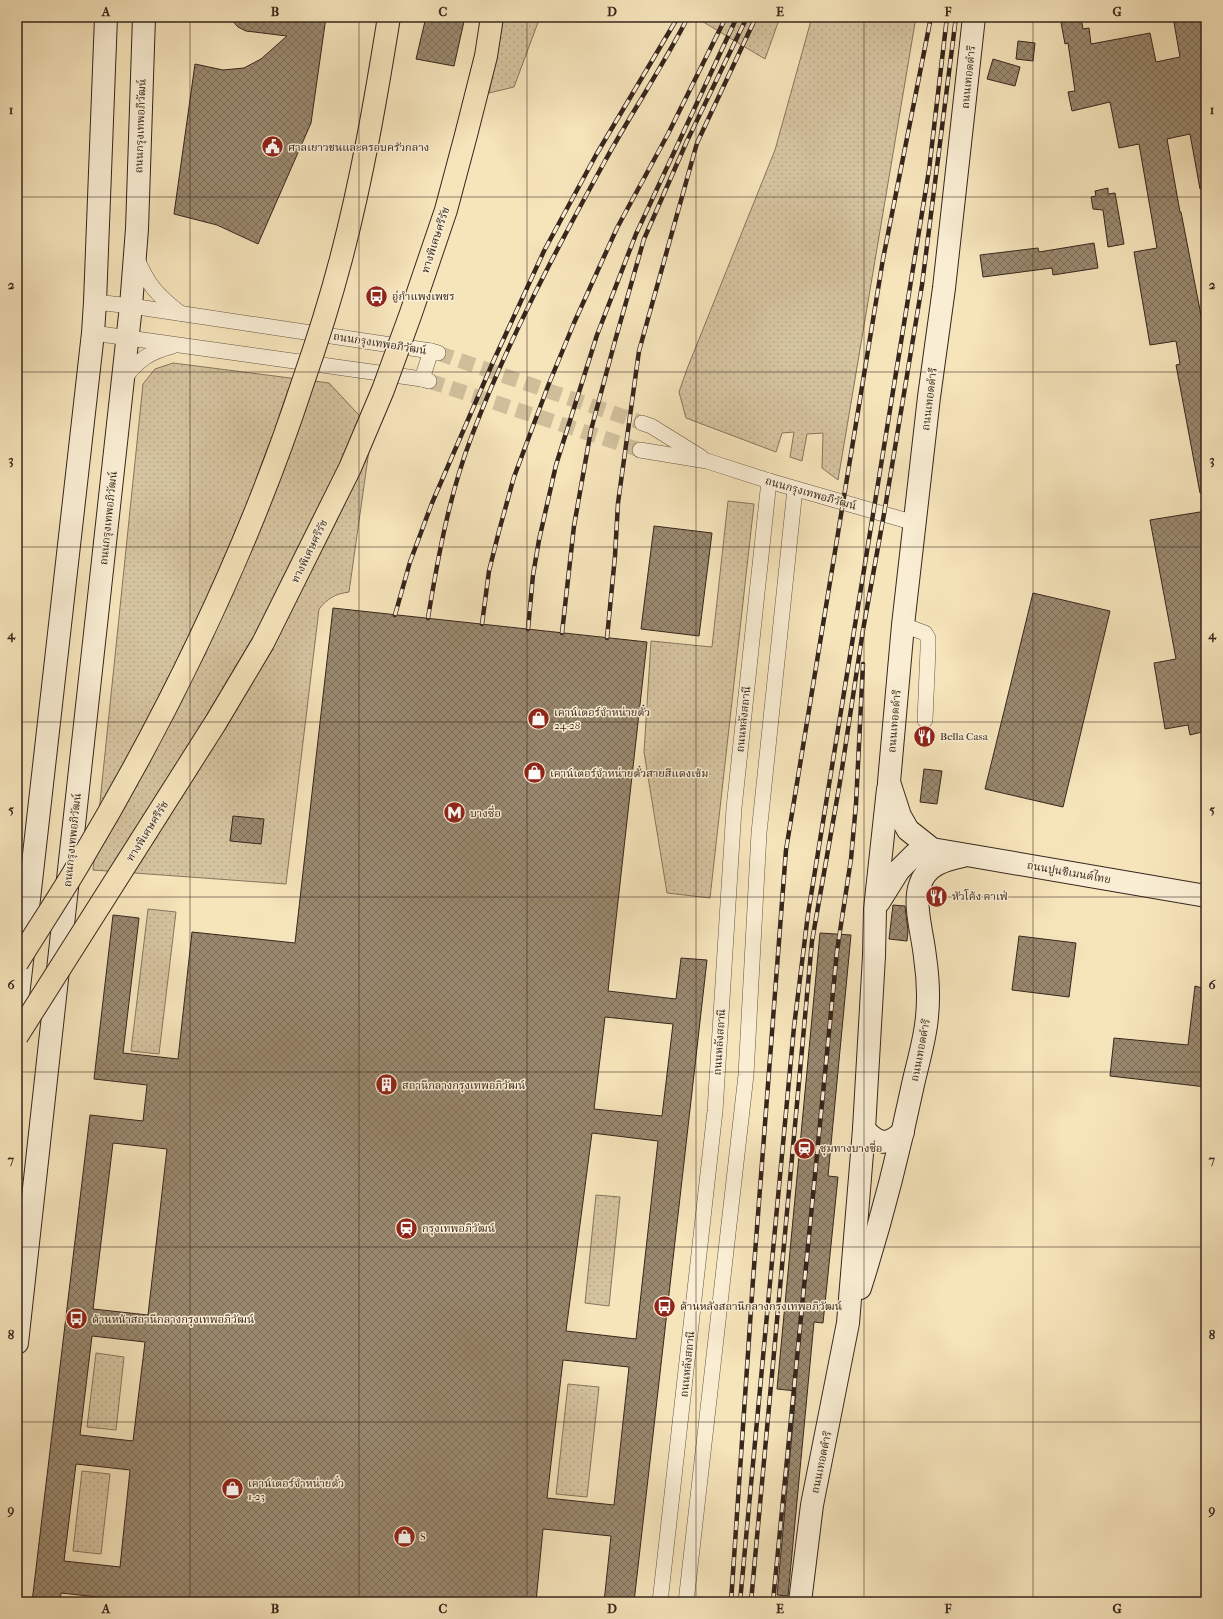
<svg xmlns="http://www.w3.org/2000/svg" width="1223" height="1619" viewBox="0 0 1223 1619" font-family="'IM FELL French Canon','Noto Serif Thai',serif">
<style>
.grass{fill:url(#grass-dots);stroke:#86755e}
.building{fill:url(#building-cross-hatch);stroke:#36261d;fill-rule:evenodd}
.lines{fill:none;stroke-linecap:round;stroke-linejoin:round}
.street-tunnel{stroke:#d0be9b;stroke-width:15;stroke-dasharray:15 8;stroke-linecap:butt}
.street-casing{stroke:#665644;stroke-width:16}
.secondary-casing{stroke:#36261d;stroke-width:24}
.street{stroke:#f9edd3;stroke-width:15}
.secondary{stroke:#f9edd3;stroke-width:22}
.rail-casing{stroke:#36261d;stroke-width:4.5}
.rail{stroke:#f9edd3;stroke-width:3;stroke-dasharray:9;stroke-linecap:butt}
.highway-bridge-casing{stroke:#36261d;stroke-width:24;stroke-linecap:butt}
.highway-bridge{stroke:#f6e4bb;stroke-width:22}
.grid{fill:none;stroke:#36261d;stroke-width:1;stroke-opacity:0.55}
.labels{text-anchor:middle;stroke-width:3;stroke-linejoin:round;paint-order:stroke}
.street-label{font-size:11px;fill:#36261d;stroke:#f9edd3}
.poi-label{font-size:11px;fill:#36261d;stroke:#f9edd3;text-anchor:start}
.neatline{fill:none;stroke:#36261d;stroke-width:1.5}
.grid-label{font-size:13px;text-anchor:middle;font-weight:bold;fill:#36261d}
</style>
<defs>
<pattern id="grass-dots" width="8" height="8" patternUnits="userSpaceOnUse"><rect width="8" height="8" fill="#d5c4a0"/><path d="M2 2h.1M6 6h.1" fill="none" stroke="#b7a889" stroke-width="1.8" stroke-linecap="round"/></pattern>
<pattern id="building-cross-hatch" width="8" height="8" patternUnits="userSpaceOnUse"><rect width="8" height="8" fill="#9a896f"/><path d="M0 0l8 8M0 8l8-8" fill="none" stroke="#7e705b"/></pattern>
</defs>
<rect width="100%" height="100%" fill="#f6e4bb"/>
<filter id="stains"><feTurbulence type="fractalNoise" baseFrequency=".005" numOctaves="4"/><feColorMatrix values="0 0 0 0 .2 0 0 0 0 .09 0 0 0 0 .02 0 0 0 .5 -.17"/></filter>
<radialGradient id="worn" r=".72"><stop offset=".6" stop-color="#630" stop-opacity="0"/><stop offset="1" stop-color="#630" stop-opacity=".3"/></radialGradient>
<g class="grass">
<path d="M504 17H540L514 87 489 93Z"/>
<path d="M695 17H780L765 59Z"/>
<path d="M812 17H916L838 480 822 468 823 433 807 434 802 461 790 457 794 432 782 433 776 452 686 418 679 392 687 369 775 150Z"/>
<path d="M173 363 329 383 372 429 349 592C335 594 328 598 319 609L286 884 93 870 143 384 155 369Z"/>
<path d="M728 501 754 504 710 898 667 893 644 752 651 641 712 647Z"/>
<path d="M148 909 176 912 159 1054 131 1051Z"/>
<path d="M596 1195 620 1197 609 1306 585 1303Z"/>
<path d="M96 1353 124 1357 116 1430 87 1427Z"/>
<path d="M568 1384 599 1387 587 1497 556 1494Z"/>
<path d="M82 1471 110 1474 101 1554 73 1551Z"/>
</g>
<g class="building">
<path d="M229 17H326L311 123 258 244 217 225 174 214 195 64 223 70 244 68 261 59 287 36 246 31 238 27Z"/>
<path d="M426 17H465L454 66 416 59Z"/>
<path d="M1060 17H1081L1083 29 1089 28 1091 44 1150 33 1156 62 1180 57 1173 17H1206V189H1200L1190 134 1167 139 1180 212H1181L1206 341V493H1200L1176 365 1180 364 1176 341 1150 345 1134 252 1157 248 1139 144 1119 148 1110 102 1072 111 1068 92 1075 91 1068 43 1065 44Z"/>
<path d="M1018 41 1035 43 1033 61 1016 59Z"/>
<path d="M993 59 1020 67 1015 86 987 79Z"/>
<path d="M1108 188V194L1115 193 1124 244 1108 247 1103 210 1093 209 1091 197 1096 196 1095 191Z"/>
<path d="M1094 243 1098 268 1053 275 1052 268 983 277 980 255 1038 248 1039 252Z"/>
<path d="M1206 511V731L1190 735 1188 725 1165 729 1154 663 1176 659 1150 520Z"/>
<path d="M654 526 712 533 699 636 641 629Z"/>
<path d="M1033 593 1110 611 1063 807 985 789Z"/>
<path d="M333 608 647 642 608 991 676 999 681 958 707 960 634 1602H604L611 1536 543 1529 536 1602H115L116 1599 61 1593 60 1602H32L90 1115 143 1121 147 1085 94 1079 113 915 139 918 123 1053 178 1059 192 932 295 943ZM605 1017 673 1024 662 1116 594 1109ZM592 1133 658 1141 636 1339 566 1331ZM113 1143 167 1149 148 1315 93 1309ZM92 1336 145 1342 133 1441 80 1435ZM563 1360 629 1367 614 1505 547 1498ZM76 1464 130 1470 120 1567 64 1561Z"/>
<path d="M924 769 942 771 937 804 920 802Z"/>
<path d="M233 816 264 819 261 844 230 841Z"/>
<path d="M893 905 905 906 908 931 907 941 889 939Z"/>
<path d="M820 933 851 935 828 1176 838 1177 823 1323 814 1322 788 1596 777 1595 796 1391 777 1389Z"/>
<path d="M1019 936 1076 943 1069 997 1012 990Z"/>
<path d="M1195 986 1206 989V1087L1110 1076 1114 1038 1188 1045Z"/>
</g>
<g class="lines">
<g class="street-tunnel">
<path d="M438 353 642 423"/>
<path d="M429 381 640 450"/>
</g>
<defs>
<g id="street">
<path d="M136 257C148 285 156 294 180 313"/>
<path d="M95 302 131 306 431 351 438 353"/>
<path d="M93 333 422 379 429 381"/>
<path d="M422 379 431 351"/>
<path d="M123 380C138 360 149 352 173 346"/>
<path d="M642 423 651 426 701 457"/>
<path d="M640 450 707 461 769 481 915 523"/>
<path d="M903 625 925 633 928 638V649L925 720"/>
<path d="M660 1602 715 1111 734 808 769 481"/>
<path d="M686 1602 746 1075 759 833 795 489"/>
</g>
<g id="secondary">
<path d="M974 17 944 288 929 397 903 625 889 782 900 816 908 830 932 849 1206 896"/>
<path d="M879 902 899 870 914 855 932 849"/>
<path d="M17 1005 93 333 95 302 106 17"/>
<path d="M864 1129C878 1145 887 1146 903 1132"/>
<path d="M860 1288C881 1222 898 1156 912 1089 917 1065 925 1041 927 1017 929 997 928 977 925 957 923 935 913 905 920 885 926 865 944 860 963 856"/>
<path d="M17 1343 131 306 137 229 144 17"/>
<path d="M800 1602 812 1505 848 1323 864 1129 874 956 875 909 888 789"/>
</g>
</defs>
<use href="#street" class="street-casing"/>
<use href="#secondary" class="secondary-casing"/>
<use href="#street" class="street"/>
<use href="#secondary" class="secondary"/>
<defs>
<g id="rail">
<path d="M395 615 410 562 432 503 493 362 544 251 596 155 678 17"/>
<path d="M428 618C438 557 449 496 471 438 507 342 556 250 605 161 632 112 663 66 688 17"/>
<path d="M482 624 489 571 499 531 514 477 548 386 574 323 617 228 668 134 726 17"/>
<path d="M528 629 533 575 539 540 556 465 597 335 636 234 737 17"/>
<path d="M562 633 574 526 591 430 615 341 644 239 687 141 747 17"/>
<path d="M607 638 615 556 618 503 639 351 697 143 756 17"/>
<path d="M731 1602 753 1280 786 850 883 259 931 17"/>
<path d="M740 1602 794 1027 808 914 929 170 947 17"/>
<path d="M751 1602 812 941 840 782 863 630 884 514 922 285 956 17"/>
<path d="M773 1602 837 951 851 859 856 804 863 664"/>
</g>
</defs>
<use href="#rail" class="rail-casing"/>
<use href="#rail" class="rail"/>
<defs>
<g id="highway-bridge">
<path d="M17 963C38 929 60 896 80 862 170 711 248 550 303 382 317 342 330 301 341 259 362 179 376 98 389 17"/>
<path d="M17 1036 216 722 263 643 350 468 383 390 411 313 446 210 466 135 486 56 492 17"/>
</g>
</defs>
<use href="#highway-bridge" class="highway-bridge-casing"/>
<use href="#highway-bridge" class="highway-bridge"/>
</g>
<path class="grid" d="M190 17V1602M359 17V1602M527 17V1602M696 17V1602M864 17V1602M1033 17V1602M17 197H1206M17 372H1206M17 547H1206M17 722H1206M17 897H1206M17 1072H1206M17 1247H1206M17 1422H1206"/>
<defs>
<symbol id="civic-disc" viewBox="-11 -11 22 22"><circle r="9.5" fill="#8f2418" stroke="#f9edd3"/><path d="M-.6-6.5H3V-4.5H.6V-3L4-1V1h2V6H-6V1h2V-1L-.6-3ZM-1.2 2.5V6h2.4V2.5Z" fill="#fff"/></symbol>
<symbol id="bus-disc" viewBox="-11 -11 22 22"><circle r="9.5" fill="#8f2418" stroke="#f9edd3"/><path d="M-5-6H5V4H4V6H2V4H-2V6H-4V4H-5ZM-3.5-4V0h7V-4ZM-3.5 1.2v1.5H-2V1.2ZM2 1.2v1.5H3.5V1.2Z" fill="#fff"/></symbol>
<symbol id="shop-disc" viewBox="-11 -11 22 22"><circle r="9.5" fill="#8f2418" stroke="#f9edd3"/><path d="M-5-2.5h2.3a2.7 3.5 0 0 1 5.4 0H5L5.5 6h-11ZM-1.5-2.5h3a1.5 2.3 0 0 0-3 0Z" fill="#fff"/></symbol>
<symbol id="restaurant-disc" viewBox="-11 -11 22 22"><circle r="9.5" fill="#8f2418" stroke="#f9edd3"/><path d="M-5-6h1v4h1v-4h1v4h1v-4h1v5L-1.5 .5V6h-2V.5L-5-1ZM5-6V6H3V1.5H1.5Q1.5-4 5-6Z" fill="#fff"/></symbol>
<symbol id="metro-disc" viewBox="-11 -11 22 22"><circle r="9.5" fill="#8f2418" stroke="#f9edd3"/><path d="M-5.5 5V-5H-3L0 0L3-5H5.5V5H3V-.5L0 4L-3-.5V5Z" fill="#fff"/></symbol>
<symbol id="building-disc" viewBox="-11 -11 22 22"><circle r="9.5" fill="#8f2418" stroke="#f9edd3"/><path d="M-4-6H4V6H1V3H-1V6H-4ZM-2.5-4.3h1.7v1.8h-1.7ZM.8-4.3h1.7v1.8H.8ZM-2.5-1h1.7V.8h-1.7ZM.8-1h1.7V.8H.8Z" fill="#fff"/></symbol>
<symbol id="station-disc" viewBox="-11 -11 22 22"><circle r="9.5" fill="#8f2418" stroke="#f9edd3"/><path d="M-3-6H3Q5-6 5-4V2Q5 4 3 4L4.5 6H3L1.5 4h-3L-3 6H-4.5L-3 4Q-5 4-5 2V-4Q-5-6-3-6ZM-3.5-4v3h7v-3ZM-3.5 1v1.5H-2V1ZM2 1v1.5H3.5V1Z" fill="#fff"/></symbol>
</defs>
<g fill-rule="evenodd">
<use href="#civic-disc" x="260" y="134" width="25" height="25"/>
<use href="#bus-disc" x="364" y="284" width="25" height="25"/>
<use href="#shop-disc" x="526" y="706" width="25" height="25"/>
<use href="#restaurant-disc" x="912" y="724" width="25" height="25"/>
<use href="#shop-disc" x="522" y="760" width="25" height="25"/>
<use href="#metro-disc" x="442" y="800" width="25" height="25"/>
<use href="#restaurant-disc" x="924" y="884" width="25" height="25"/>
<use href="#building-disc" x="374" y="1072" width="25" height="25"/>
<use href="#station-disc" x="792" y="1136" width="25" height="25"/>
<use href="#station-disc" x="394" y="1216" width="25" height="25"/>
<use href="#bus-disc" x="652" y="1294" width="25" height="25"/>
<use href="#bus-disc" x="64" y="1306" width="25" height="25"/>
<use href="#shop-disc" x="220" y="1476" width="25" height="25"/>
<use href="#shop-disc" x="392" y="1524" width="25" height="25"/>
</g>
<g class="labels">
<g class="street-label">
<text transform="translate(968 77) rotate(-84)" y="4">ถนนเทอดดำริ</text>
<text transform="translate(140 126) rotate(-88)" y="4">ถนนกรุงเทพอภิวัฒน์</text>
<text transform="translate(435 240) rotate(-72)" y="4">ทางพิเศษศรีรัช</text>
<text transform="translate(380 343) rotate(9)" y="4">ถนนกรุงเทพอภิวัฒน์</text>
<text transform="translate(929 399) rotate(-83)" y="4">ถนนเทอดดำริ</text>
<text transform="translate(811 493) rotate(16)" y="4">ถนนกรุงเทพอภิวัฒน์</text>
<text transform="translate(108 518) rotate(-84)" y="4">ถนนกรุงเทพอภิวัฒน์</text>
<text transform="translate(309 551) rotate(-64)" y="4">ทางพิเศษศรีรัช</text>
<text transform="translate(743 719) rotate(-84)" y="4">ถนนหลังสถานี</text>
<text transform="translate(894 721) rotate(-85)" y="4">ถนนเทอดดำริ</text>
<text transform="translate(147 831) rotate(-58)" y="4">ทางพิเศษศรีรัช</text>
<text transform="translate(72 840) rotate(-84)" y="4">ถนนกรุงเทพอภิวัฒน์</text>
<text transform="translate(1069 872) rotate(10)" y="4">ถนนปูนซิเมนต์ไทย</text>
<text transform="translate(719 1042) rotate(-86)" y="4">ถนนหลังสถานี</text>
<text transform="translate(920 1050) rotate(-79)" y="4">ถนนเทอดดำริ</text>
<text transform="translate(687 1364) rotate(-84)" y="4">ถนนหลังสถานี</text>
<text transform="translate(821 1462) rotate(-78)" y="4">ถนนเทอดดำริ</text>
</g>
<g class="poi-label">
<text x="288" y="151">ศาลเยาวชนและครอบครัวกลาง</text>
<text x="392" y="300">อู่กำแพงเพชร</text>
<text x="554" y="716">เคาน์เตอร์จำหน่ายตั๋ว<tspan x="554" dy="13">24-28</tspan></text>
<text x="940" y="740">Bella Casa</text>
<text x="550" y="777">เคาน์เตอร์จำหน่ายตั๋วสายสีแดงเข้ม</text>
<text x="470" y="817">บางซื่อ</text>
<text x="952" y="900">หัวโค้ง คาเฟ่</text>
<text x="402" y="1089">สถานีกลางกรุงเทพอภิวัฒน์</text>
<text x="820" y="1152">ชุมทางบางซื่อ</text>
<text x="422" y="1232">กรุงเทพอภิวัฒน์</text>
<text x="680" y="1310">ด้านหลังสถานีกลางกรุงเทพอภิวัฒน์</text>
<text x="92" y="1323">ด้านหน้าสถานีกลางกรุงเทพอภิวัฒน์</text>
<text x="248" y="1487">เคาน์เตอร์จำหน่ายตั๋ว<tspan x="248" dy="13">1-23</tspan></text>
<text x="420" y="1540">S</text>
</g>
</g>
<rect width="1223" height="1619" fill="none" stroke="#f6e4bb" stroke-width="44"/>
<rect x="22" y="22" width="1179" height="1575" class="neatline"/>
<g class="grid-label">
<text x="106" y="16">A</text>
<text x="275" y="16">B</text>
<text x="443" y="16">C</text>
<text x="612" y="16">D</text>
<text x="780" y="16">E</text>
<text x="948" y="16">F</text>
<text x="1117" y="16">G</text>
<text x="11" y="114">1</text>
<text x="1212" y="114">1</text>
<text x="11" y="289">2</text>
<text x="1212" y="289">2</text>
<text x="11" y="464">3</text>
<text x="1212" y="464">3</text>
<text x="11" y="639">4</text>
<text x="1212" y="639">4</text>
<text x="11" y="814">5</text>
<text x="1212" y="814">5</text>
<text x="11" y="989">6</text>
<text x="1212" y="989">6</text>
<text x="11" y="1164">7</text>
<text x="1212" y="1164">7</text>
<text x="11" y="1339">8</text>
<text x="1212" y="1339">8</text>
<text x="11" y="1514">9</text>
<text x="1212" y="1514">9</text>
<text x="106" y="1613">A</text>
<text x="275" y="1613">B</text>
<text x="443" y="1613">C</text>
<text x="612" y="1613">D</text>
<text x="780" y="1613">E</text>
<text x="948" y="1613">F</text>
<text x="1117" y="1613">G</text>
</g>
<rect width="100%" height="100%" filter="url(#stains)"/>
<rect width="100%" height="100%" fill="url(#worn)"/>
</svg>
